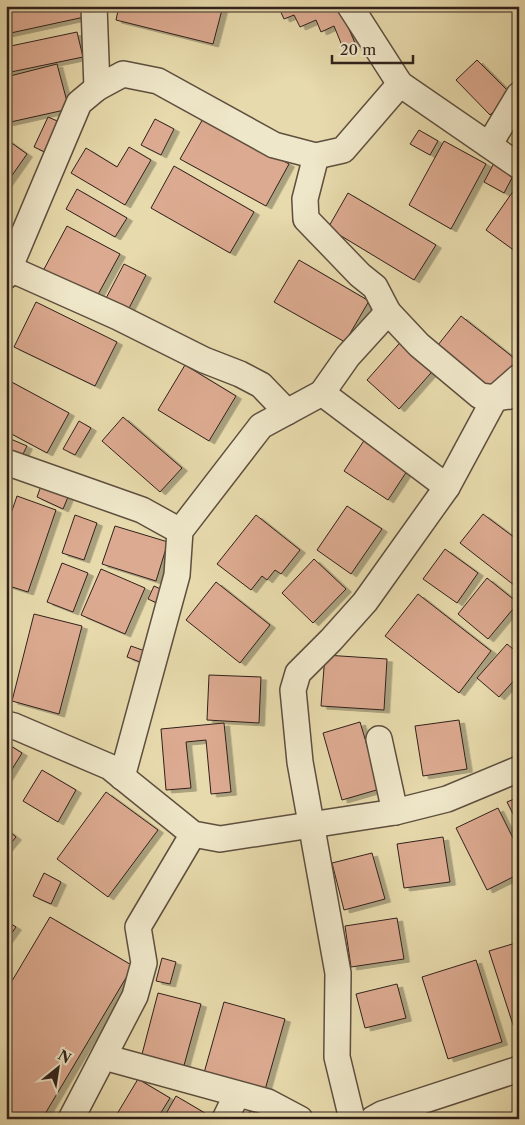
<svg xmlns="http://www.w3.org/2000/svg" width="525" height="1125" viewBox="0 0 525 1125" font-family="'Libre Caslon Text',serif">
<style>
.building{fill:#dcaa90;stroke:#30211b;filter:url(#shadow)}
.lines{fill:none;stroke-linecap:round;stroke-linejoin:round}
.street-casing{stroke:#5e4f3f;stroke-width:28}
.street{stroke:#efe7c9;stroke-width:25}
</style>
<defs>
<filter id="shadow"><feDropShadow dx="5.5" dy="3" stdDeviation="0" flood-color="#0004"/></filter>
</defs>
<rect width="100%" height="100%" fill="#e7daac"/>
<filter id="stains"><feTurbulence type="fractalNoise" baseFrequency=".004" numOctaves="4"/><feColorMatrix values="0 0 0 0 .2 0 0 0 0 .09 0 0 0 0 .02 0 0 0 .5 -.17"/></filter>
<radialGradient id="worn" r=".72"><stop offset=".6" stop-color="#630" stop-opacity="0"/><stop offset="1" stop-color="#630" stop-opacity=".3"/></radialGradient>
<g class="building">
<path d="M6 6H87L89 16 6 34Z"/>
<path d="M119 6H223L213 44 116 20Z"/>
<path d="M278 6H339L355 43 343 48 334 26 321 32 316 20 300 27 294 15 284 19Z"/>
<path d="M77 32 83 57 6 73V47Z"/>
<path d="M477 60 511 94 490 115 456 80Z"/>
<path d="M57 64 69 109 6 123V77Z"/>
<path d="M48 117 62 123 49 154 34 147Z"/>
<path d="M204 117 289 164 266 206 180 159Z"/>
<path d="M155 119 174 129 161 155 141 145Z"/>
<path d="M419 130 438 141 430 155 410 144Z"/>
<path d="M6 139 27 154 6 184Z"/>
<path d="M444 141 486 164 451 229 409 205Z"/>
<path d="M129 147 151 160 125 205 71 173 86 148 117 167Z"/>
<path d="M494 163 514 174 504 193 484 182Z"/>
<path d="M174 166 254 212 230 253 151 208Z"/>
<path d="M77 189 127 218 115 237 66 209Z"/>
<path d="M514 190 519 193V254L486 230Z"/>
<path d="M348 193 436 245 414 280 328 228Z"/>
<path d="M67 226 120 254 95 300 43 271Z"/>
<path d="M299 260 369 301 345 342 274 302Z"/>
<path d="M124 264 146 275 125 316 103 304Z"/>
<path d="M36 302 117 342 95 386 14 347Z"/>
<path d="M461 316 519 362V365L493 397 434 350Z"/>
<path d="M405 337 438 365 399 409 367 380Z"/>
<path d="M185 365 236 396 209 441 158 410Z"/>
<path d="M6 379 69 413 47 453 6 431Z"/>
<path d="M123 417 182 468 160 492 102 441Z"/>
<path d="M79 421 91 428 75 455 63 449Z"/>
<path d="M367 436 411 465 388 500 344 471Z"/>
<path d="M6 437 27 446 21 458 6 451Z"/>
<path d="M41 486 68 497 63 509 37 497Z"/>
<path d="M17 496 56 510 28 592 6 585V528Z"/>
<path d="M347 506 382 529 351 574 317 550Z"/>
<path d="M483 514 519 541V589L460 543Z"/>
<path d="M75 515 97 523 84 560 62 553Z"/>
<path d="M256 515 300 550 281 574 275 570 267 580 262 576 251 590 217 564Z"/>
<path d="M115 526 168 542 156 581 102 564Z"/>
<path d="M445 549 478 573 457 603 423 579Z"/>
<path d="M314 559 346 589 313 623 282 593Z"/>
<path d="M62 563 88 573 73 612 47 602Z"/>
<path d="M101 569 145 588 125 634 81 615Z"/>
<path d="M487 578 518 603 488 639 458 614Z"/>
<path d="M216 582 270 625 240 663 186 620Z"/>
<path d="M154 586 165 591 159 604 148 599Z"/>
<path d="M418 594 491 651 459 693 385 636Z"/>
<path d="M34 614 82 626 59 714 12 701Z"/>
<path d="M507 644 519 654V675L499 697 477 678Z"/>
<path d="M131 646 145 651 140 662 127 657Z"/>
<path d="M325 655 387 659 384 710 321 706Z"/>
<path d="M209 675 261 677 259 723 207 720Z"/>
<path d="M459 720 467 769 423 776 415 726Z"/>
<path d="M360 722 380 789 342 800 323 733Z"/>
<path d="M224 723 231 792 211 794 206 740 186 742 191 788 166 790 161 729Z"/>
<path d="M6 743 22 753 6 779Z"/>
<path d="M42 770 76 790 58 822 23 801Z"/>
<path d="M106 792 158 830 108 897 57 859Z"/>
<path d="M519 797V826L507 802Z"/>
<path d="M498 808 519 850V874L487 890 456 828Z"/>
<path d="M6 829 16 837 6 849Z"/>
<path d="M443 837 450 882 404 888 397 844Z"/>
<path d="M372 853 385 899 344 910 332 863Z"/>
<path d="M44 873 61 882 51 904 33 896Z"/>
<path d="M50 917 133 966 42 1119H6V991Z"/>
<path d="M397 918 404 959 351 967 345 926Z"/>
<path d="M6 921 16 927 6 941Z"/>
<path d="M519 942V1036L517 1037 489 951Z"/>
<path d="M162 958 176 962 170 984 156 981Z"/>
<path d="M476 960 502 1042 448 1059 422 977Z"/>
<path d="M397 984 406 1018 365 1028 356 994Z"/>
<path d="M158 993 201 1004 183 1069 141 1058Z"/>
<path d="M224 1002 285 1019 263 1097 202 1080Z"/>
<path d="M138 1079 170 1098 157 1119H114Z"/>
<path d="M176 1096 215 1119H163Z"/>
<path d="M252 1108 271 1119H246Z"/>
</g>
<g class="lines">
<defs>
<g id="street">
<path d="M94 6 97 88"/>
<path d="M350 6 400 84 519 166"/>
<path d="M489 145 519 95"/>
<path d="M316 156 305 199 306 219 360 275 375 287 388 312 419 345 480 396 495 398 510 396"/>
<path d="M6 267 118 317 204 360 240 374 261 385 287 412"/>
<path d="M6 276 79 103 97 88 123 74 158 81 274 145 316 156 343 150 400 84"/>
<path d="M322 393 447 487"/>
<path d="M6 462 142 510 180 531"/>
<path d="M6 724 14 726 110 767 193 834 220 839 395 812 447 799 519 769"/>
<path d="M379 739 395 812"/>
<path d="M122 777 177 575 180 531 261 426 322 393 348 356 388 312"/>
<path d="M104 1057 268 1102 300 1119"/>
<path d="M71 1119 135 996 144 963 138 927 193 834"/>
<path d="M225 1119 237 1094"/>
<path d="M352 1119 337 1057 338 973 300 762 293 690 298 673 331 640 365 602 447 487 495 398 519 377"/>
<path d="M373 1119 382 1114 519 1069"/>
</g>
</defs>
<use href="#street" class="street-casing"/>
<use href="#street" class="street"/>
</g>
<rect width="525" height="1125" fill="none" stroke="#e7daac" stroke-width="25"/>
<rect x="8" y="8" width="510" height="1110" fill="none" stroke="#30211b" stroke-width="2.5"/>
<rect x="12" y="12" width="500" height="1100" fill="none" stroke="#30211b"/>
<g transform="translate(58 1068) rotate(30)" stroke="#efe7c9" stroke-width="4" paint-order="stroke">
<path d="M0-4L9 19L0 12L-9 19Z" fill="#30211b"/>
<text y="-8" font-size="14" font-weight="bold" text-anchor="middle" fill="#30211b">N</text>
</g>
<path d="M332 55v8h81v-8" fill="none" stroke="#30211b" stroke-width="2.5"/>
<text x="340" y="55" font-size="15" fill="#30211b" stroke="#efe7c9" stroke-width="4" paint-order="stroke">20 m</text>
<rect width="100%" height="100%" filter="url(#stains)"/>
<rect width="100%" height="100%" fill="url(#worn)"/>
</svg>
